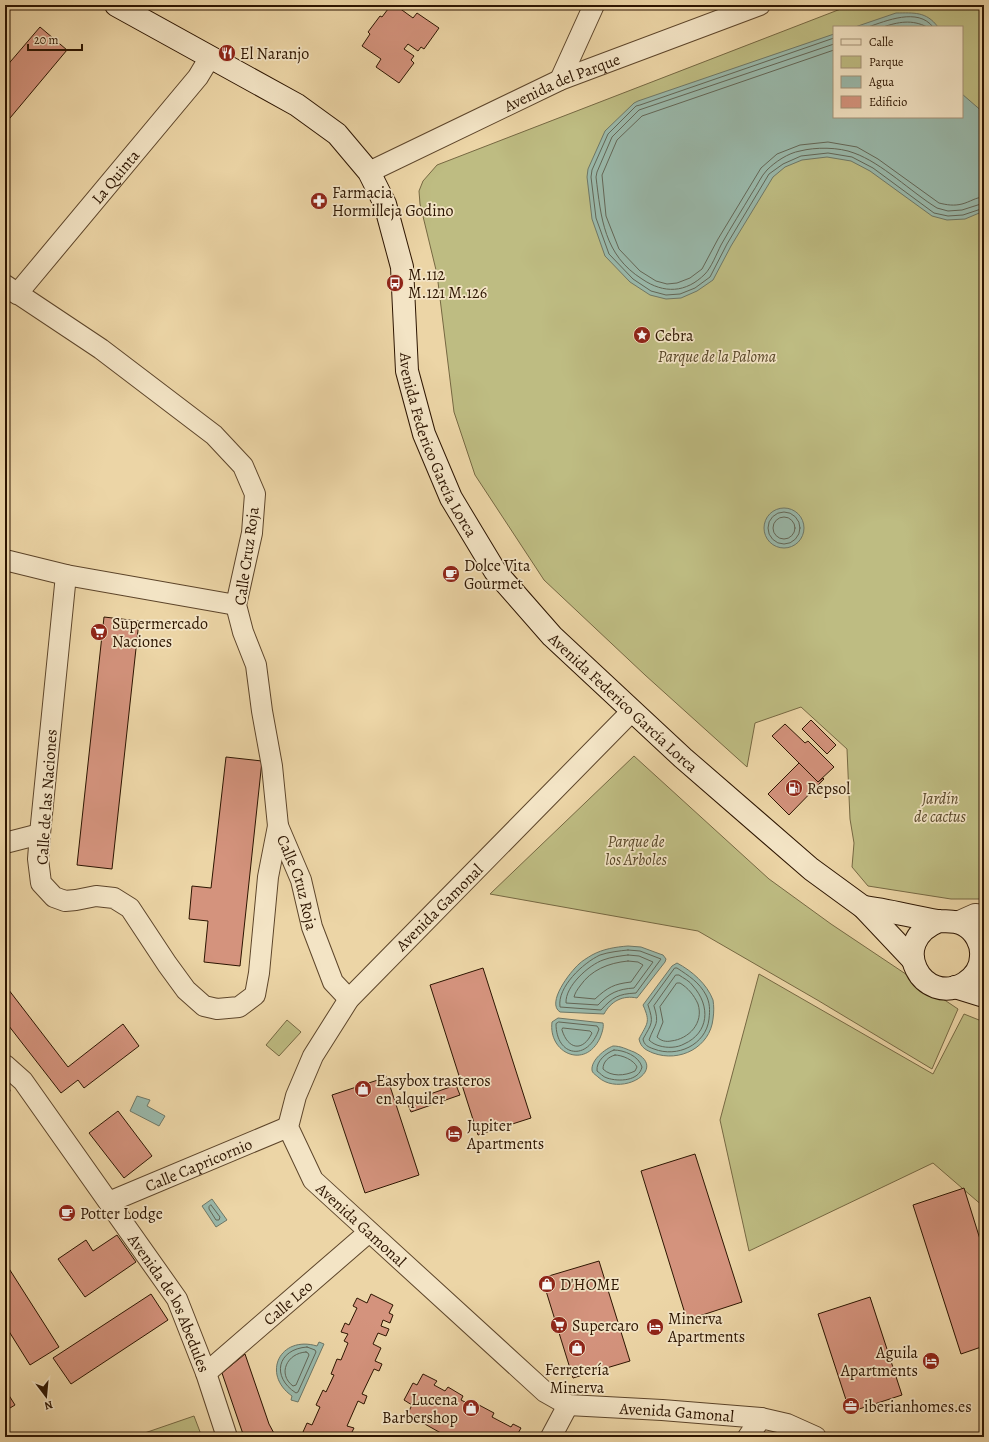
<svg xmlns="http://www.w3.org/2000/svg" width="989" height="1442" viewBox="0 0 989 1442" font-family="Alegreya,serif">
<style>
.green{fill:#bebc82;stroke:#766842;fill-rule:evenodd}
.water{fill:#99b8aa;stroke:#6e7766}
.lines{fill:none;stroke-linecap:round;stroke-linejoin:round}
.shore{stroke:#636656;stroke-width:1}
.building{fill:#d4937d;stroke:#2d1501}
.street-casing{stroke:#5d452a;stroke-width:22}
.secondary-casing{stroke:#2d1501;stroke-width:24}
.street{stroke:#f3e4c5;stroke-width:20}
.secondary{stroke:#f3e4c5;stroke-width:22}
.labels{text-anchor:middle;stroke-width:3.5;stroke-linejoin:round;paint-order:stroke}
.poi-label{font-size:16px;fill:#2d1501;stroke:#f3e4c5;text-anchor:start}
.street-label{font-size:16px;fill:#2d1501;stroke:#f3e4c5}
.park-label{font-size:16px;font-style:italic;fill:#584728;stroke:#f3e4c5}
</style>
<rect width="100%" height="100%" fill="#ecd5a6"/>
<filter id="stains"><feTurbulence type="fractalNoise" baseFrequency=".005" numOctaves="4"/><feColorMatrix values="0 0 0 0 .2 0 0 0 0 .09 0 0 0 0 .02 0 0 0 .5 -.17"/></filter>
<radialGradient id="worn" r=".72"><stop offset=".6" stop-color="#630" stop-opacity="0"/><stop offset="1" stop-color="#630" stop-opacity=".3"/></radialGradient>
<g class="green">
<path d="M851 5H984V899H951L868 886 852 867 854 843 850 819 847 749 801 707 755 723 747 767 645 675 544 580 475 475 454 412 437 274 420 204 419 191 423 181 437 165ZM834 27H962V117H834Z"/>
<path d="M634 756 769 879 831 924 958 1009 932 1069 819 1001 698 931 490 894Z"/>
<path d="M759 974 933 1074 964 1014 984 1022V1207L933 1163 749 1251 720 1120Z"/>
<path d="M287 1020 301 1032 279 1056 266 1045Z"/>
<path d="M194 1416 202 1437H133Z"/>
</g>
<g class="water">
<path d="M896 13C914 13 926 11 938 27H855Z"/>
<path d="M834 34V117H962V94L984 113V211L965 219 947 220 932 216 870 171 851 161 827 157 802 160 785 167 773 177 731 246 713 280 697 291 681 298 666 299 650 295 630 282 605 256 592 219 587 177 588 169 605 131 634 103 638 101Z"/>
<circle cx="784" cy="528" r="20"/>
<path d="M628 946 641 947 660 954 663 955 666 959 665 962 637 998C623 995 611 1001 604 1014L560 1012C546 1003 570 972 579 964 582 961 587 958 592 955 603 949 615 947 628 946Z"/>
<path d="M677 963C692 971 707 984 713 1000 714 1006 714 1012 713 1019 710 1047 680 1063 653 1053 646 1050 641 1048 639 1039 647 1023 651 1023 643 1005L672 966Z"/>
<path d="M558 1018 603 1023C604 1027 602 1033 600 1038 585 1070 548 1053 552 1022Z"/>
<path d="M613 1046C621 1046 626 1049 634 1052 670 1069 621 1098 598 1077 596 1075 592 1073 592 1070 591 1060 605 1049 613 1046Z"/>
<path d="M137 1096 150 1100 147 1106 165 1116 159 1126 130 1111Z"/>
<path d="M212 1199 227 1220 216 1227 202 1206Z"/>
<path d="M319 1342 324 1344 298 1402 291 1400 292 1396C261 1374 280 1335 317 1346Z"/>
</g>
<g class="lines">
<g class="shore">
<path d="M868 27C886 21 918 7 933 27"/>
<path d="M883 27C898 22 912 19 927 27"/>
<path d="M834 38 640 105 636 106 608 134 592 170 591 177 596 218 609 254 633 279 651 291 666 295 680 294 695 288 710 277 727 244 769 174 783 164 801 156 828 153 852 157 873 168 934 213 948 216 963 215 984 208"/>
<path d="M834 44 639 110 612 137 597 172 596 177C601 218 604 255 642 279 664 294 686 293 705 274 711 268 717 253 721 245 731 227 742 210 752 193 757 186 761 176 767 170 775 162 788 153 800 151 815 147 839 147 854 153 882 163 911 192 937 208L948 211 962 210 984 203"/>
<path d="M834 50 642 116 617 140 602 175 606 216 619 249 640 271 656 281 667 284 677 283 690 278 702 269 718 239 761 168 777 154 800 145 828 142 857 147 878 159 939 203C947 205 954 206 962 204 970 202 976 197 984 197"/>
<circle cx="784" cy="528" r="16"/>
<circle cx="784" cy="528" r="11"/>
<path d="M628 950 640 951 661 959 636 993C618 994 613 997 601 1010L560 1007C557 987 583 963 600 955 609 952 619 951 628 950Z"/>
<path d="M628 955 639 956 653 962 634 988C618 989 609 993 598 1005L566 1003C565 986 589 965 603 960 611 957 620 956 628 955Z"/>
<path d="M628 961 638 962 643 965 631 982C614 984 608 987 595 999L574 997C575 993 577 990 580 986 591 970 608 963 628 961Z"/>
<path d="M675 968H677C689 976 699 982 706 995 710 1003 710 1010 709 1019 706 1045 677 1058 654 1049 648 1047 644 1045 643 1039 652 1023 654 1023 648 1005Z"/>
<path d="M676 975H679C683 978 690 981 693 986 711 1006 709 1033 684 1044 677 1048 667 1048 660 1046 656 1045 652 1043 649 1040 655 1023 660 1025 654 1006Z"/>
<path d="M677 983H680C688 988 694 995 698 1004 704 1023 689 1039 671 1041 666 1042 661 1041 657 1037L663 1022 660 1007Z"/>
<path d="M559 1022 597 1026 599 1029C588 1062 556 1057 556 1024Z"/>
<path d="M563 1028 590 1031 592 1033C583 1052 568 1050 562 1030Z"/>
<path d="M614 1050C624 1050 639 1056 642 1067 639 1081 619 1082 607 1078 603 1077 600 1073 597 1071 596 1061 606 1053 614 1050Z"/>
<path d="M615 1055C622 1055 634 1060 637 1067L635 1071C625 1076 611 1077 603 1069 603 1062 608 1057 615 1055Z"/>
<path d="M211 1205 220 1217 219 1220H216L209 1209V1207Z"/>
<path d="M307 1347 315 1350 316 1352 298 1392 296 1393C271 1377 277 1349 307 1347Z"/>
<path d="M306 1352 308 1353 309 1355 296 1385 293 1386C277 1374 287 1353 306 1352Z"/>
</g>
</g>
<g class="building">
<path d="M391 5H395L413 18 417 13 439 28 424 49 421 47 418 51 408 44 404 49 414 56 411 60 414 63 399 83 376 67 381 59 362 46 370 34 368 32 380 16 382 17Z"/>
<path d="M40 27 67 50 5 124V68Z"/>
<path d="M104 617 139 621 112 869 77 865Z"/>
<path d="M811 720 836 745 827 754 802 729Z"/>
<path d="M785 724 805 743 808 741 834 767 818 782 772 736Z"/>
<path d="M226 757 262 761 240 966 204 962 208 921 189 919 192 886 211 888Z"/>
<path d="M799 763 818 782 823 778 824 779 789 815 768 794Z"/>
<path d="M483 968 531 1118 478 1135 430 985Z"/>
<path d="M5 985 68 1067 123 1024 139 1046 84 1088 78 1080 61 1093 5 1021Z"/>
<path d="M387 1077 419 1175 365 1193 332 1095Z"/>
<path d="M5 1083 10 1090 9 1094 5 1097Z"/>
<path d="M456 1085 460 1095 411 1112 407 1102Z"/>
<path d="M118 1111 152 1156 124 1178 89 1133Z"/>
<path d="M695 1154 742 1302 687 1320 641 1171Z"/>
<path d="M964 1188 984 1252V1346L961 1354 913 1205Z"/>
<path d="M117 1235 136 1262 85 1297 58 1259 86 1240 93 1251Z"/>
<path d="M599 1261 630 1361 573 1378 542 1278Z"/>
<path d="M8 1267 59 1347 30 1365 5 1325V1269Z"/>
<path d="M151 1294 168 1320 71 1384 53 1358Z"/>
<path d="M371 1294 393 1305 389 1313 393 1315 390 1323 383 1320 381 1326 389 1329 386 1336 378 1333 373 1344 381 1348 375 1361 382 1364 379 1371 374 1369 362 1394 367 1396 364 1404 358 1401 347 1426 354 1428 350 1436 344 1433 343 1437H313L303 1432 307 1423 312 1425 320 1407 316 1405 323 1390 326 1392 334 1375 331 1374 337 1359 341 1360 348 1343 344 1341 348 1334 341 1332 345 1323 349 1325 357 1308 353 1306 357 1298 367 1303Z"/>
<path d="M870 1297 902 1395 850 1412 818 1314Z"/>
<path d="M245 1354 269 1424 276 1437H244L222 1373Z"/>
<path d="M423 1374 437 1381 434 1385 445 1391 448 1387 463 1396 461 1400 477 1408 479 1405 494 1413 492 1417 511 1427 513 1424 521 1428 516 1437H448L414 1418 415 1417 408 1413 412 1405 404 1400 413 1383 417 1385Z"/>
<path d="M5 1389 15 1405 5 1411Z"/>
</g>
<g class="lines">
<defs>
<g id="street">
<path d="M560 80 594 5"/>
<path id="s1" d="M369 172 560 80 760 5"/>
<path id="s2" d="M5 285 101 349 214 435 243 466 255 494 252 533 236 605 243 632 256 665 262 711 272 766 278 826 301 880 312 927 333 982 349 999"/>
<path id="s3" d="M17 294 198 77 210 57"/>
<path d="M5 560 66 575 236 605"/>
<path d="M66 575 40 834 38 859 41 883 54 897 65 901 76 900 96 896 114 898 130 908 167 964 186 990 204 1006 217 1009 239 1007 255 995 259 973 268 877 278 826"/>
<path id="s4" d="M632 711 349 999 313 1056 296 1096 288 1127 313 1180 545 1392 568 1405 662 1410 761 1418 787 1424 816 1437"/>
<path d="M5 843 40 834"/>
<path d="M957 922 975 914 984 915"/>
<path id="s5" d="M5 1065 23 1081 177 1299 206 1373 227 1437"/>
<path id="s6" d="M109 1202 288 1127"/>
<path id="s7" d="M206 1373 369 1232"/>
<path d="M551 1437 568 1405"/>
<path d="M748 1437 761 1418"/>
</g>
<g id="secondary">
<path id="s8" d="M116 5 297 105 337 134 369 172 385 204 402 267 407 371 424 434 451 498 495 571 552 636 683 758 811 869 863 907 913 960"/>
<path d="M863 907C888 910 913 917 938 921 947 922 955 920 964 925 975 931 982 944 981 956 981 967 974 977 965 983 923 1008 886 942 939 921"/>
<path d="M955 987 984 996"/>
</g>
</defs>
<use href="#street" class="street-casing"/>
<use href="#secondary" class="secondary-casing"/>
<use href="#street" class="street"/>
<use href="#secondary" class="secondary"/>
</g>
<defs>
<symbol id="restaurant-disc" viewBox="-11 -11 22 22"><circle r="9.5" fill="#8f2418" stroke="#f3e4c5"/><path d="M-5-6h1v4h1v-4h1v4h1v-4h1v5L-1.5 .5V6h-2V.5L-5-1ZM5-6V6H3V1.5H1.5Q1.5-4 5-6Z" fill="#fff"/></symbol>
<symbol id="pharmacy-disc" viewBox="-11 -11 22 22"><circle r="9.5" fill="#8f2418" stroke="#f3e4c5"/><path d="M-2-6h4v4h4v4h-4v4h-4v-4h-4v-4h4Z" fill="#fff"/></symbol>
<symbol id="bus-disc" viewBox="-11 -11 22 22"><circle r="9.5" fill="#8f2418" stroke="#f3e4c5"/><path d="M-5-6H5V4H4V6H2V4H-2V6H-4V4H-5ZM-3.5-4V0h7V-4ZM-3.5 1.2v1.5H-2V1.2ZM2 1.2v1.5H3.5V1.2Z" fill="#fff"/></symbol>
<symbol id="sight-disc" viewBox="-11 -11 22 22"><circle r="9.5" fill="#8f2418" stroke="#f3e4c5"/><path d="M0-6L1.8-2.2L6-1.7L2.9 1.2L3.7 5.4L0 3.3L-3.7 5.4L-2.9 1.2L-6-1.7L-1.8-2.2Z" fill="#fff"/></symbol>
<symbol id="cafe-disc" viewBox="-11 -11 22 22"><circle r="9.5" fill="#8f2418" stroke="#f3e4c5"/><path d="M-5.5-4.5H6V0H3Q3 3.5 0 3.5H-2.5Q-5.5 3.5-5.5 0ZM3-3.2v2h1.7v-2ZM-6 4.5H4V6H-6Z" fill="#fff"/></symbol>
<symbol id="supermarket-disc" viewBox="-11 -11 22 22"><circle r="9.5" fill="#8f2418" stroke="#f3e4c5"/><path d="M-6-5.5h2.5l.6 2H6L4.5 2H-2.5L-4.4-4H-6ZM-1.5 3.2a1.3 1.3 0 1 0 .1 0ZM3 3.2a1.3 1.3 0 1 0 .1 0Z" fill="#fff"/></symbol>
<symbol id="fuel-disc" viewBox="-11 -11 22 22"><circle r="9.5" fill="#8f2418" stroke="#f3e4c5"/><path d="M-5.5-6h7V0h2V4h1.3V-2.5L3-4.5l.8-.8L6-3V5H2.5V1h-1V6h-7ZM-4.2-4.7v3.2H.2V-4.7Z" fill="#fff"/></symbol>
<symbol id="shop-disc" viewBox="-11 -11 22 22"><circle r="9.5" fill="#8f2418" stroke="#f3e4c5"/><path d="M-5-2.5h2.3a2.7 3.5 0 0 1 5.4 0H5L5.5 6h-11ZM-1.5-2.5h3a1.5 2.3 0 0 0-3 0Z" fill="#fff"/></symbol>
<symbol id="hotel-disc" viewBox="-11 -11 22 22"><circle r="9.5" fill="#8f2418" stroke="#f3e4c5"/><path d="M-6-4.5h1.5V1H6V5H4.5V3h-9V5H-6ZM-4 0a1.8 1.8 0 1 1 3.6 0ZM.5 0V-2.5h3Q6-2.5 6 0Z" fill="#fff"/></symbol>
<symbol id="office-disc" viewBox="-11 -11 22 22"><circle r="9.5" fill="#8f2418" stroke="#f3e4c5"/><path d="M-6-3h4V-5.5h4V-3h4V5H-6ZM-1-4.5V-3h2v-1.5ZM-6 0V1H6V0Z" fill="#fff"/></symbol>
</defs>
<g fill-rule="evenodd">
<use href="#restaurant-disc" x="217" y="43" width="20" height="20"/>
<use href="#pharmacy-disc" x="309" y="191" width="20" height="20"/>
<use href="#bus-disc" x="385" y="273" width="20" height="20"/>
<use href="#sight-disc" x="632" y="325" width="20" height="20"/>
<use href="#cafe-disc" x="441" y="564" width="20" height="20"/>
<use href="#supermarket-disc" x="89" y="622" width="20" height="20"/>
<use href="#fuel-disc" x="784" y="778" width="20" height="20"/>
<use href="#shop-disc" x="353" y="1079" width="20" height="20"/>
<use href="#hotel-disc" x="444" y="1124" width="20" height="20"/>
<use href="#cafe-disc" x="57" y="1203" width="20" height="20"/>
<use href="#shop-disc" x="537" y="1274" width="20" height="20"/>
<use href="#supermarket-disc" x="549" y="1315" width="20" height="20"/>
<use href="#hotel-disc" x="645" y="1317" width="20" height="20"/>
<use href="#shop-disc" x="567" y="1338" width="20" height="20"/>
<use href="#hotel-disc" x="921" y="1351" width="20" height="20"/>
<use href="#office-disc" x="841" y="1396" width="20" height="20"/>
<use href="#shop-disc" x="461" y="1398" width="20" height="20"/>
</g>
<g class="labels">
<g class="poi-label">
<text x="240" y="59">El Naranjo</text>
<text x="332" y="198">Farmacia<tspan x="332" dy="18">Hormilleja Godino</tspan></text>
<text x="408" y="280">M.112<tspan x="408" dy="18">M.121 M.126</tspan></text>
<text x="655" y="341">Cebra</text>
<text x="464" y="571">Dolce Vita<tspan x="464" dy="18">Gourmet</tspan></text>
<text x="112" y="629">Supermercado<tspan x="112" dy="18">Naciones</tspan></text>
<text x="807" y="794">Repsol</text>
<text x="376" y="1086">Easybox trasteros<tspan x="376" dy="18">en alquiler</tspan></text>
<text x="467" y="1131">Jupiter<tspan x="467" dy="18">Apartments</tspan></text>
<text x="80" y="1219">Potter Lodge</text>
<text x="560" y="1290">D'HOME</text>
<text x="668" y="1324">Minerva<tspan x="668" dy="18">Apartments</tspan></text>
<text x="572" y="1331">Supercaro</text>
<text x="918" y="1358" text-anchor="end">Aguila<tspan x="918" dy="18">Apartments</tspan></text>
<text x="577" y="1375" text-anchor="middle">Ferretería<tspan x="577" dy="18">Minerva</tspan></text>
<text x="458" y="1405" text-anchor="end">Lucena<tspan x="458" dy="18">Barbershop</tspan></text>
<text x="864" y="1412">iberianhomes.es</text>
</g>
<g class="street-label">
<text dy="6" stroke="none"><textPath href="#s1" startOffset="213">Avenida del Parque</textPath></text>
<text dy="6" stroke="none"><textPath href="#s3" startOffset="153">La Quinta</textPath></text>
<text dy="6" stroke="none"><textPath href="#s8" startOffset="591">Avenida Federico García Lorca</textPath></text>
<text transform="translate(246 556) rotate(-82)" y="6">Calle Cruz Roja</text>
<text dy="6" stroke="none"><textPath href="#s8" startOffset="915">Avenida Federico García Lorca</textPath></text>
<text transform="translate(46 797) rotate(-86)" y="6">Calle de las Naciones</text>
<text dy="6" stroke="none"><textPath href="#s2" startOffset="729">Calle Cruz Roja</textPath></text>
<text transform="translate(439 907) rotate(-45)" y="6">Avenida Gamonal</text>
<text dy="6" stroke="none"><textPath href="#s6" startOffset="97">Calle Capricornio</textPath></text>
<text dy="6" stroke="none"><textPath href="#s4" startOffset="671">Avenida Gamonal</textPath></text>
<text dy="6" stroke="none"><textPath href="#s7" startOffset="108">Calle Leo</textPath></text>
<text dy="6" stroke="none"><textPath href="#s5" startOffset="291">Avenida de los Abedules</textPath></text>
<text dy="6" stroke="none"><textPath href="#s4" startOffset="1055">Avenida Gamonal</textPath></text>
</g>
<g class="park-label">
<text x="717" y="362">Parque de la Paloma</text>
<text x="940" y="804">Jardín<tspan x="940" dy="18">de cactus</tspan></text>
<text x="636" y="847">Parque de<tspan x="636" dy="18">los Arboles</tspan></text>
</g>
</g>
<rect width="989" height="1442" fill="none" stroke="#ecd5a6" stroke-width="20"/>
<rect x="6" y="6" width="977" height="1430" fill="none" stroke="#2d1501" stroke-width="2"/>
<rect x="10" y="10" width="969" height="1422" fill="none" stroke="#2d1501"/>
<rect x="833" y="26" width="130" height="92" fill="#f3e4c5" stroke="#a49177"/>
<rect x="841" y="39" width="20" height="6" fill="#f3e4c5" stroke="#a49177"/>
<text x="869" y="46" font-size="12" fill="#2d1501">Calle</text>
<rect x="841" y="56" width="20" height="12" fill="#bebc82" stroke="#a49177"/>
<text x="869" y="66" font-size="12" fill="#2d1501">Parque</text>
<rect x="841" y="76" width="20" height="12" fill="#99b8aa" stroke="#a49177"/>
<text x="869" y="86" font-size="12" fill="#2d1501">Agua</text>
<rect x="841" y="96" width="20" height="12" fill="#d4937d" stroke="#a49177"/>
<text x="869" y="106" font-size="12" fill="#2d1501">Edificio</text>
<g transform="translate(46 1396) rotate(164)" stroke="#f3e4c5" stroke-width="3" paint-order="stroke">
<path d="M0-3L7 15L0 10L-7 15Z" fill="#2d1501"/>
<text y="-6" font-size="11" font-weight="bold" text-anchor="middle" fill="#2d1501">N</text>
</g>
<path d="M28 44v6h54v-6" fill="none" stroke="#2d1501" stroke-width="2"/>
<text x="34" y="44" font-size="12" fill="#2d1501" stroke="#f3e4c5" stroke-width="3" paint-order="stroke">20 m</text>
<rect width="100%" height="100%" filter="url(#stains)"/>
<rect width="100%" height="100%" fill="url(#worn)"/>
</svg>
